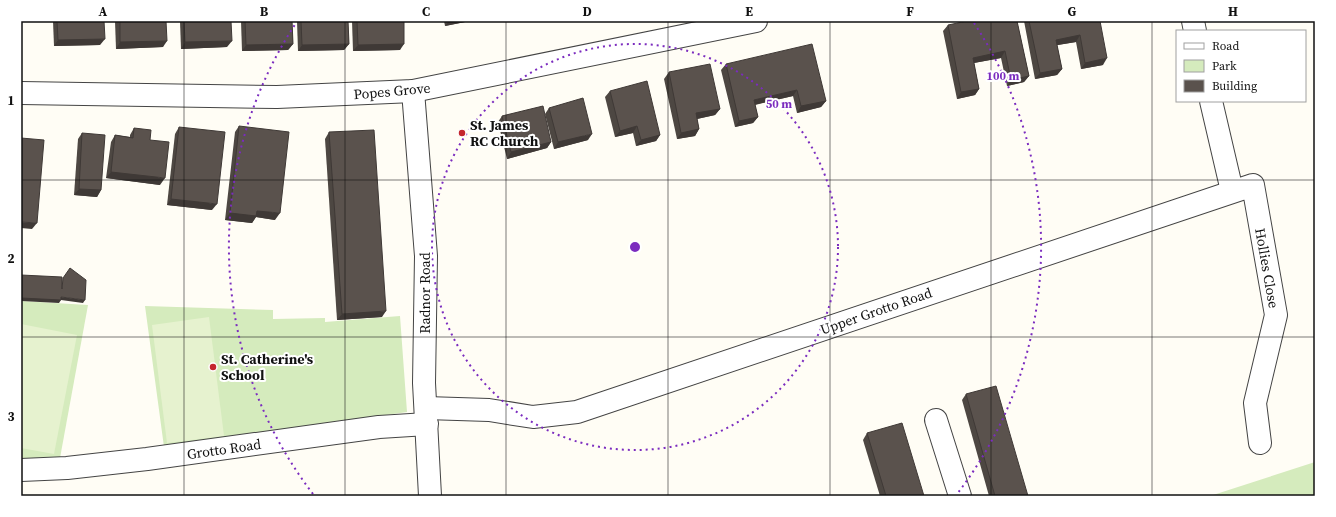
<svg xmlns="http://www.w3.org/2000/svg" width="1336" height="517" viewBox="0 0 1336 517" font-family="'Source Serif 4',serif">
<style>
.green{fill:#d5ebbd}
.pitch{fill:#e6f2cf}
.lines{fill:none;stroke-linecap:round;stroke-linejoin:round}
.street-casing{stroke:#444;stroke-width:24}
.street{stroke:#fff;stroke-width:22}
.wall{fill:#4d4742}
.shaded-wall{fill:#3f3936}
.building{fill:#5a524d;stroke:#3f3936}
.grid{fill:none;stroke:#111;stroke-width:1;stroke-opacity:0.55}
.ring{fill:none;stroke:#7b2cbf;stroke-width:2;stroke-dasharray:2 4}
.poi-dot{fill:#c4262e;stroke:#fff;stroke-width:1.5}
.labels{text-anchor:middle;stroke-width:4;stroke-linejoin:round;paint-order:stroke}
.street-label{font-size:14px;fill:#111;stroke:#fff}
.poi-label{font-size:14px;font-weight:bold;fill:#111;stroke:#fff;text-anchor:start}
.centre{fill:#7b2cbf;stroke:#fff;stroke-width:2}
.ring-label{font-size:12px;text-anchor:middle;font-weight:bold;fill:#7b2cbf;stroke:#fff;stroke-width:4;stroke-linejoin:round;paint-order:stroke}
.neatline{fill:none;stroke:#111;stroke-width:1.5}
.grid-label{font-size:13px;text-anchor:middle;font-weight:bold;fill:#111}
</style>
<rect width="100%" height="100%" fill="#fffdf5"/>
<g class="green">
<path d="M21 301 88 305 60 458 21 461Z"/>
<path d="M145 306 273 310V319L325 318V322L400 316 407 412 164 447Z"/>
<path d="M1315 462V496H1210Z"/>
</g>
<g class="pitch">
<path d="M209 317 224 436 167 443 152 325Z"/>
<path d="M21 324 77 335 54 454 21 448Z"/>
</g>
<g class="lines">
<defs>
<g id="street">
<path d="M1193 21 1195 31"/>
<path d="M413 91 426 256 424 383 430 496"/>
<path d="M21 93 277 97 413 91 756 21"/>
<path d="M1211 101 1232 191"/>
<path d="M426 408 489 410 533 417 577 412 1253 185 1276 315 1255 403 1260 443"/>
<path d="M936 420 960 496"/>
<path d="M21 470 67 468 147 459 379 427 427 424"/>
</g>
</defs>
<use href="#street" class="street-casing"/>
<use href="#street" class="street"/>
</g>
<g class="wall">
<path d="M53 21H104L100 45 54 46Z"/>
<path d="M115 21H166L163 47 116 49Z"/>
<path d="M180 21H231L227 47 181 49Z"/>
<path d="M241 21H292L293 44 288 50 242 51Z"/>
<path d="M297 21H348L349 44 344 50 298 51Z"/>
<path d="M352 21H404L400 50 353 51Z"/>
<path d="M444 21H470L445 26Z"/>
<path d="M1017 21 1029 76 1024 82 1007 86 1001 58 974 63 979 89 975 95 957 99 943 31 948 25Z"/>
<path d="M1024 21H1100L1103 65 1081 69 1076 42 1057 45 1062 69 1057 75 1035 79Z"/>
<path d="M726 64 826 101 821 107 797 113 793 96 755 105 758 117 753 123 735 127 721 70Z"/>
<path d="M669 72 720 109 715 115 697 119 699 129 695 136 677 139 664 79Z"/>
<path d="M610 91 660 135 656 141 636 146 633 133 615 137 605 97Z"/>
<path d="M549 108 588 140 554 149 545 114Z"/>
<path d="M502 116 551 142 547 148 507 159 498 122Z"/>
<path d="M239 126 275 220 256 217 252 223 225 220 235 132Z"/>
<path d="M179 127 212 210 167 205 175 134Z"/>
<path d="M134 128 150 140 160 185 106 178 111 142 115 135 130 137V135Z"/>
<path d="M329 132 382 317 337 320 325 139Z"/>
<path d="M82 133 101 190 97 197 74 195 78 139Z"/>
<path d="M966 394 1028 496H989L962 400Z"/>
<path d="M867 433 924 496H880L863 440Z"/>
</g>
<g class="shaded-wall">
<path d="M449 21H470L445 26Z"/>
<path d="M1080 35 1076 42 1052 46 1056 40Z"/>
<path d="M105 39 100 45 54 46 58 40Z"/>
<path d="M167 41 163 47 116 49 120 42Z"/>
<path d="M232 41 227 47 181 49 185 42Z"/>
<path d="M293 44 288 50 242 51 246 45Z"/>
<path d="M349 44 344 50 298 51 302 45Z"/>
<path d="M404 44 400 50 353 51 358 45Z"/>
<path d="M1005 51 1001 58 968 64 973 58Z"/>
<path d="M1107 58 1103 65 1081 69 1085 63Z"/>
<path d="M1062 69 1057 75 1035 79 1040 73Z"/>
<path d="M1029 76 1024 82 1007 86 1011 80Z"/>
<path d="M979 89 975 95 957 99 961 92Z"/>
<path d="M797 90 793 96 749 106 754 100Z"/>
<path d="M826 101 821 107 797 113 801 106Z"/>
<path d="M720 109 715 115 692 120 696 113Z"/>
<path d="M758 117 753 123 735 127 739 121Z"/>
<path d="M637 126 633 133 615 137 620 131Z"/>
<path d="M699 129 695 136 677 139 681 133Z"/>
<path d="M592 134 588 140 554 149 558 142Z"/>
<path d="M660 135 656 141 636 146 641 140Z"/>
<path d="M551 142 547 148 507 159 511 152Z"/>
<path d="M111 172 165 178 160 185 106 178Z"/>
<path d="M79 189 101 190 97 197 74 195Z"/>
<path d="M171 199 217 204 212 210 167 205Z"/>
<path d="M257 211 280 213 275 220 256 217 252 223 225 220 230 213Z"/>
<path d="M21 222 37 223 32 229 21 228Z"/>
<path d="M61 297 85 300 83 303 61 300 59 303 21 301V298Z"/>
<path d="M386 311 382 317 337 320 342 314Z"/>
</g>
<g class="building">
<path d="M57 21H104L105 39 58 40Z"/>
<path d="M120 21H166L167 41 120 42Z"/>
<path d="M184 21H231L232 41 185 42Z"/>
<path d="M245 21H292L293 44 246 45Z"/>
<path d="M301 21H348L349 44 302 45Z"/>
<path d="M357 21H404V44L358 45Z"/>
<path d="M967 21H1017L1029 76 1011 80 1005 51 973 58 979 89 961 92 948 25Z"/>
<path d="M1029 21H1100L1107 58 1085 63 1080 35 1056 40 1062 69 1040 73Z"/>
<path d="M812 44 826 101 801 106 797 90 754 100 758 117 739 121 726 64Z"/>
<path d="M710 64 720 109 696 113 699 129 681 133 669 72Z"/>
<path d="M647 81 660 135 641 140 637 126 620 131 610 91Z"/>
<path d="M583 98 592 134 558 142 549 108Z"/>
<path d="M543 106 551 142 511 152 502 116Z"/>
<path d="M239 126 289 132 280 213 257 211 256 216 230 213Z"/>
<path d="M179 127 225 132 217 204 171 199Z"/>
<path d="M134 128 151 130 150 140 169 142 165 178 111 172 115 135 133 138Z"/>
<path d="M374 130 386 311 342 314 329 132Z"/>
<path d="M82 133 105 135 101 190 79 189Z"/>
<path d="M21 138 44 140 37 223 21 222Z"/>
<path d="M70 268 86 280 85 300 61 297V300L21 298V275L62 277V289L63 278Z"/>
<path d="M996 386 1028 496H995L966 394Z"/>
<path d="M902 423 924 496H886L867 433Z"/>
</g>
<path class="grid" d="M184 21V496M345 21V496M506 21V496M668 21V496M830 21V496M991 21V496M1152 21V496M21 180H1315M21 337H1315"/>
<g class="ring">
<circle cx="635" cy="247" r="203"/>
<path d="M313 494A406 406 0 0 1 296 23M974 23A406 406 0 0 1 957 494"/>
</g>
<g class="poi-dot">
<circle cx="462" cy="133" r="4"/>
<circle cx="213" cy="367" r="4"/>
</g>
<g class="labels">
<g class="street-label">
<text transform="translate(392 91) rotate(-5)" y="5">Popes Grove</text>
<text transform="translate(1267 268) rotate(80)" y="5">Hollies Close</text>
<text transform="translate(425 293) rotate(-90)" y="5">Radnor Road</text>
<text transform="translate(876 311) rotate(-19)" y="5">Upper Grotto Road</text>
<text transform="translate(224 449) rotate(-8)" y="5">Grotto Road</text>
</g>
<g class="poi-label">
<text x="470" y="130">St. James<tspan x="470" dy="16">RC Church</tspan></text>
<text x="221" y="364">St. Catherine's<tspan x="221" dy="16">School</tspan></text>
</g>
</g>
<circle cx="635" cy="247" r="6" class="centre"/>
<g class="ring-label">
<text x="1003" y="80">100 m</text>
<text x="779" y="108">50 m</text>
</g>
<rect width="1336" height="517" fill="none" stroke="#ffffff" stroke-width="44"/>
<rect x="1176" y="30" width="130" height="72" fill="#ffffff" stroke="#a0a0a0"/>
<rect x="1184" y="43" width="20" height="6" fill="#ffffff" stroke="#a0a0a0"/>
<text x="1212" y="50" font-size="12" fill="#111111">Road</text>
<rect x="1184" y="60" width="20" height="12" fill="#d5ebbd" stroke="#a0a0a0"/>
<text x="1212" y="70" font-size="12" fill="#111111">Park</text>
<rect x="1184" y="80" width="20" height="12" fill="#5a524d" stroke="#a0a0a0"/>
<text x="1212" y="90" font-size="12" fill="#111111">Building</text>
<rect x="22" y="22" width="1292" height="473" class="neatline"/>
<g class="grid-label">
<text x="103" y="16">A</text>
<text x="264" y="16">B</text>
<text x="426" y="16">C</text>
<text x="587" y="16">D</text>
<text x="749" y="16">E</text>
<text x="910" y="16">F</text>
<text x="1072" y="16">G</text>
<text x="1233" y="16">H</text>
<text x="11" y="105">1</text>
<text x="11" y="263">2</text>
<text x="11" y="421">3</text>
</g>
</svg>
